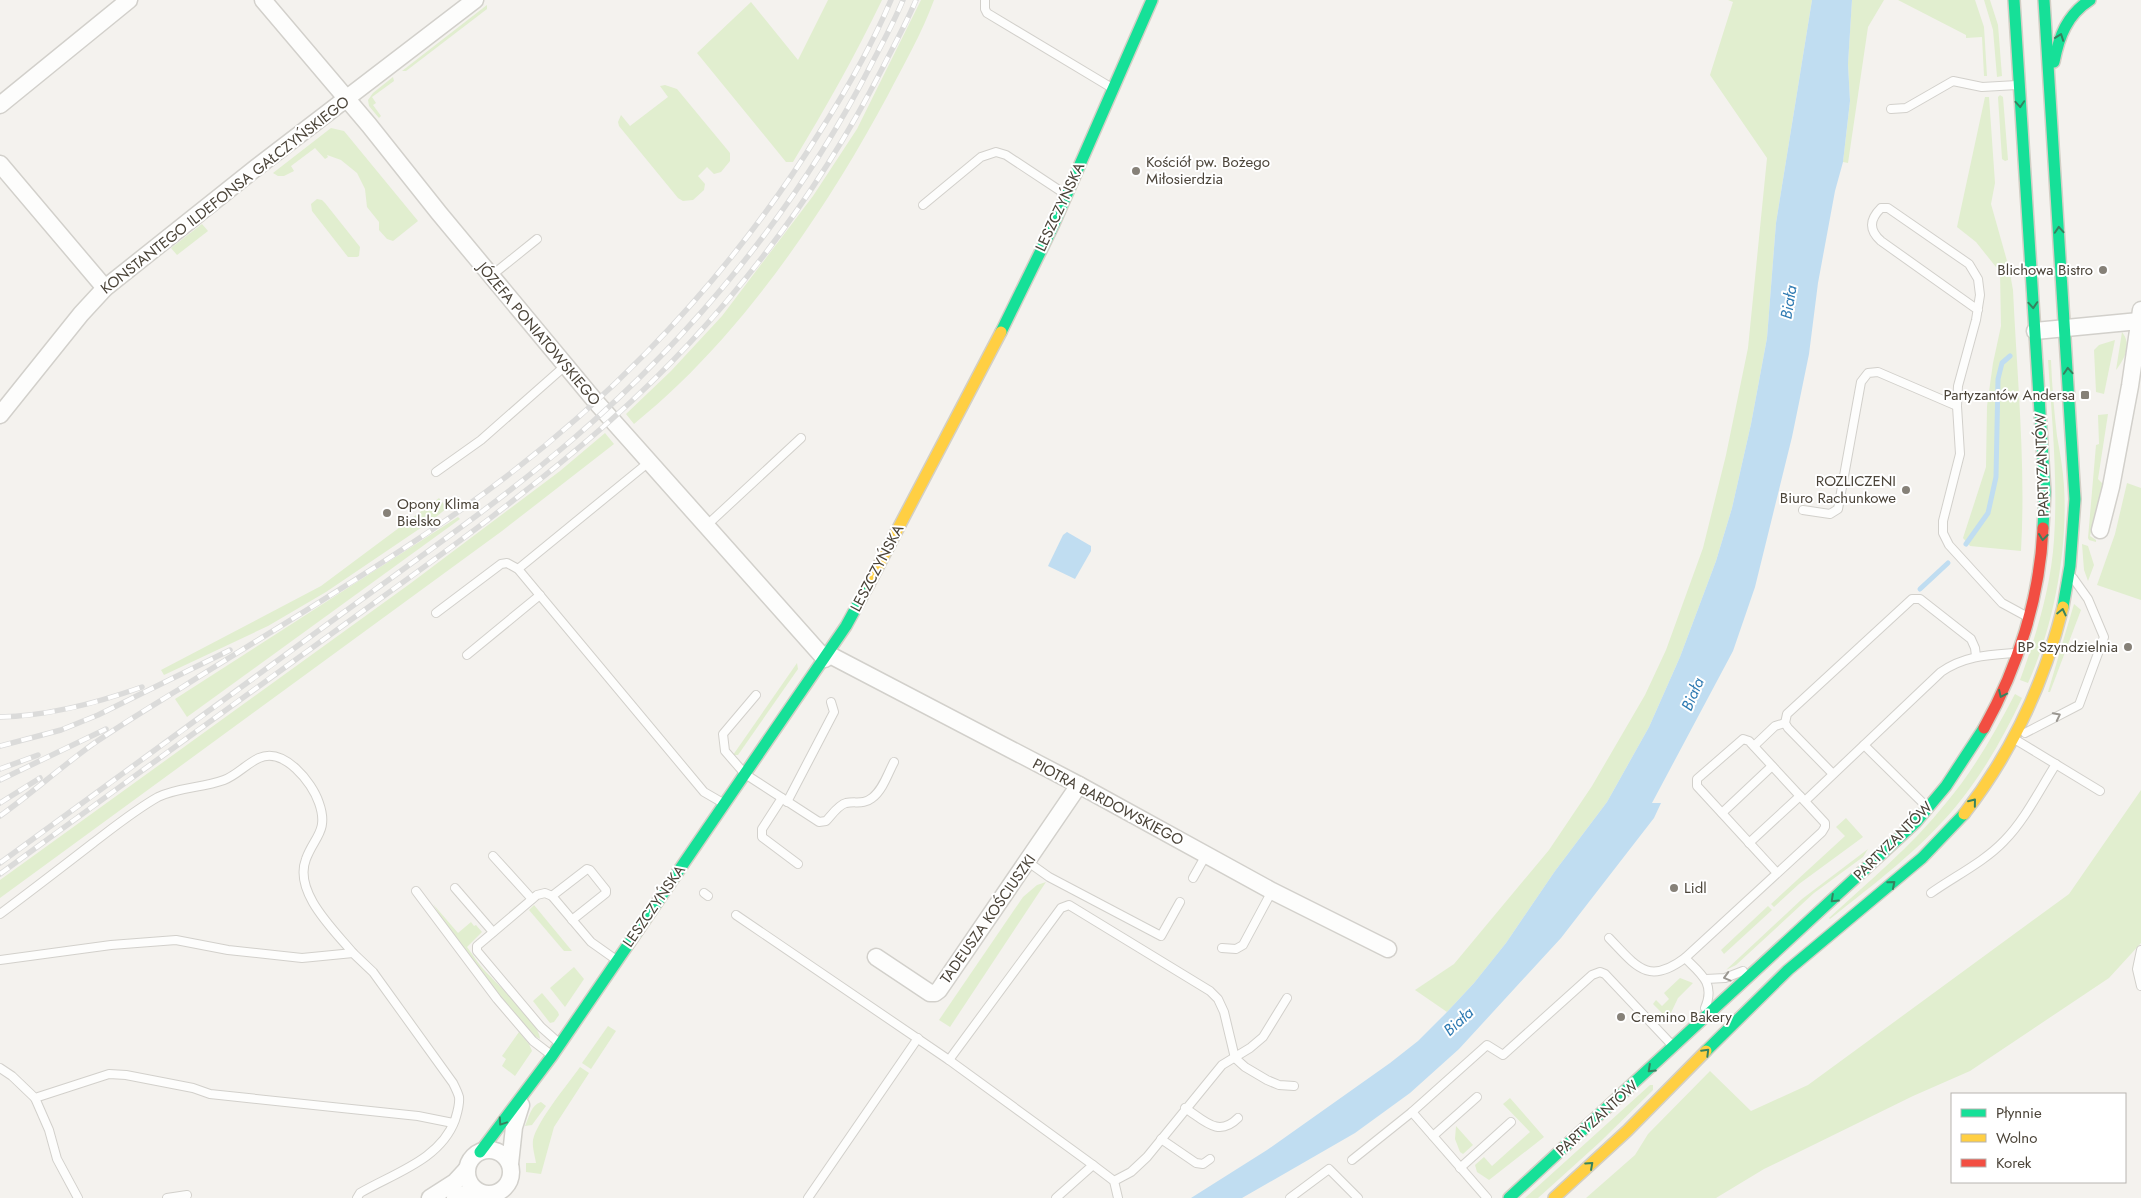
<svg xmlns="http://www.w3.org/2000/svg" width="2141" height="1198" viewBox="0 0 2141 1198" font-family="Jost,sans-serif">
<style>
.green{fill:#e1eecf}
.water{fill:#c0ddf1}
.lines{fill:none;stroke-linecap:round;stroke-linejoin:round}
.stream{stroke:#c0ddf1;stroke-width:5}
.lane-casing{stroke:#d2d0cb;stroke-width:10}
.street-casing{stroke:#d2d0cb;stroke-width:19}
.fast-casing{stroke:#d3cfc5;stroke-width:14}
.slow-casing{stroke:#d3cfc5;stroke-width:14}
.jam-casing{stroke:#d3cfc5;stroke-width:14}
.lane{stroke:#fdfdfc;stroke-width:8}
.street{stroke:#fdfdfc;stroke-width:16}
.fast{stroke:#16e098;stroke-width:11}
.slow{stroke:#ffcf43;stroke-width:11}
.jam{stroke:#f24e42;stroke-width:11}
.rail-casing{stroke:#dbdbda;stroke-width:5.5}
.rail{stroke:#fff;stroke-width:4;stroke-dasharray:11;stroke-linecap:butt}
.oneway{stroke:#36825f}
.oneway2{stroke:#9b9791}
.poi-dot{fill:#868178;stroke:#fff;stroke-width:2}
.labels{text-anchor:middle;stroke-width:4;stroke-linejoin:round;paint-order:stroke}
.poi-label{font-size:15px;fill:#4b4439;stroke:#fff;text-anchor:start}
.street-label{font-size:15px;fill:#4b4439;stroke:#fff}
.water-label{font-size:16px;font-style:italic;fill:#2e7ab2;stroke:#fff}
</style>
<rect width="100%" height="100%" fill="#f4f2ee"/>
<g class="green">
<path d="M828 0H882C855 56 825 109 793 162H786L697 53 751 2 798 60Z"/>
<path d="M921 0H934C922 33 904 64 888 95 834 196 762 304 679 384 665 398 649 411 634 424L626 414 671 371 722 316 813 196 857 129Z"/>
<path d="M1728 0H1812L1776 223 1767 338 1751 424 1732 508 1716 561 1680 657 1649 727 1607 802 1555 871 1506 943 1474 983 1447 1012 1415 990 1454 964 1549 850 1592 786 1645 695 1666 650 1703 548 1726 455 1748 348 1767 158 1710 75 1733 2Z"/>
<path d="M1852 0H1884L1868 27 1848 163 1843 162 1850 101 1848 64Z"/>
<path d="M1898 0H1975L1984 27 1987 76H1984L1982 37 1966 38V35Z"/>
<path d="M1984 0H1990L1998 25 2002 76 1997 77 1993 30Z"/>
<path d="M487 5V9L406 71H402Z"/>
<path d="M393 77 394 81 372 97 376 103 373 105 381 116 379 118 369 106 368 100 373 93Z"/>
<path d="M665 85 677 89 730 153V161L721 172 714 174 707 167 698 176 705 184 704 190 693 200 683 201 678 198 619 126 618 122 621 115 630 126 668 97 660 86Z"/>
<path d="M2000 95 2003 97 2008 160 2005 161 2002 159 1998 97Z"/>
<path d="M1985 97H1989L1995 183 1991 204 2009 268 2013 290C2017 377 2026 464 2021 551L1970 546 1963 538 1986 467 1987 406 1993 363 2001 326 2000 272 1976 242 1957 227Z"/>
<path d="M331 128 344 131 418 221 393 241 387 239 379 230V222L367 207 365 189 357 173 341 160 327 155 328 157 325 159 315 148 291 166 294 171 284 176H278L273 173Z"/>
<path d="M317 199 322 200 325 203 360 247 359 256 357 257H348L312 211 311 204Z"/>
<path d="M202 224 208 231 177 255 171 248Z"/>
<path d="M2122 332C2132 345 2125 358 2116 370Z"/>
<path d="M2115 340 2104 394 2096 392 2094 350 2099 345Z"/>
<path d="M2048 360H2051C2052 386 2054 411 2057 436 2060 453 2063 469 2064 486 2068 548 2054 626 2028 683L2020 680C2036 636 2051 587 2054 540 2058 480 2052 420 2048 360Z"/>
<path d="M2108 414 2098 479 2103 484 2090 536 2096 540V542L2089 540 2088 538 2096 445 2099 444 2098 415Z"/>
<path d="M605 433 614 444 502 531 0 898V880L411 583 560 471Z"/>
<path d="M2127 483 2141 488V600L2097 585 2115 534Z"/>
<path d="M439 498 447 508 431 521 326 592 268 626 164 675 161 670 321 586Z"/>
<path d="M458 517 460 519 187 717 175 699Z"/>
<path d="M2082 544 2088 546 2094 565 2088 581 2084 570Z"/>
<path d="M2074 604 2081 610 2050 692H2048Z"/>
<path d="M797 663 798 669 738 755H733Z"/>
<path d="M2015 694 2022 698C2004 736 1984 772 1957 805 1921 849 1874 884 1830 919L1829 918C1869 881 1912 846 1946 803 1974 770 1995 732 2015 694Z"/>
<path d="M2141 790V943L2109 978 1970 1071 1913 1096 1764 1169 1716 1198H1586L1635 1155 1648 1134 1710 1071 1751 1111 1808 1085 2069 894Z"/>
<path d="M1846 818 1863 837 1799 884 1774 907 1771 904 1845 836 1836 827Z"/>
<path d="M1868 849 1863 857 1814 893 1736 965 1726 970 1802 899Z"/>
<path d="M1046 882 950 1027 939 1020 1023 897 1037 885Z"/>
<path d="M433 904 458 933 471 922 474 926 476 925 482 932 467 947C474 956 480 967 489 975 500 987 540 1024 540 1039L533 1035 499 997 477 966 471 961 451 933Z"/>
<path d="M534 905 572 951H564L529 910Z"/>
<path d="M1768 906 1772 910 1724 954 1721 950Z"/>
<path d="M574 967 584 979 565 1007 550 988Z"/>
<path d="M1680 978 1693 983 1678 998 1668 1019 1653 1004 1656 1000 1662 1006 1669 999 1664 993Z"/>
<path d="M542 993 558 1012 559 1015 554 1022 550 1023 533 1001Z"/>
<path d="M608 1026 616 1031 591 1069 582 1063Z"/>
<path d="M519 1032 529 1044 532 1051 515 1076 502 1066 506 1059 502 1056Z"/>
<path d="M580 1067 589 1073 554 1127 541 1174 526 1172V1163H536C535 1156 532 1147 533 1140 537 1121 568 1084 580 1067Z"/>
<path d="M1650 1085H1653V1090L1600 1142 1538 1198H1525Z"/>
<path d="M1510 1098 1544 1137 1489 1180 1477 1172 1475 1165 1484 1157 1492 1166 1530 1132 1503 1104Z"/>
<path d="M541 1102 546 1106 532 1125 525 1126C529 1117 531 1105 541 1102Z"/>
<path d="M1456 1126 1473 1145 1463 1154 1460 1152 1455 1139Z"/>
</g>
<g class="water">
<path d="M1812 0H1852L1848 64 1850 101 1843 162 1835 191 1818 283 1809 354 1792 437 1755 587 1733 651 1652 803H1661L1654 818 1561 938 1459 1049 1410 1093 1355 1133 1242 1198H1191L1267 1150 1390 1063 1418 1041 1447 1012 1474 983 1506 943 1555 871 1607 802 1649 727 1680 657 1716 561 1732 508 1751 424 1767 338 1776 223Z"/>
<path d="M1067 532 1091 546V551L1075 579 1048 566 1063 535Z"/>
</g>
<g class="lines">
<g class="stream">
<path d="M1966 544 1988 513 1996 477 1998 379 2002 363 2010 356"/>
<path d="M1920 589 1948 563"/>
</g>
<defs>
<g id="lane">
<path d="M985 0V9L987 13 1112 88"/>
<path d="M1891 109 1906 108 1953 81 1982 87 2017 85"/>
<path d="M923 205 981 157 996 152 1006 155 1065 194"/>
<path d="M491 276 537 239"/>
<path d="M1978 310 1881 241C1869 230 1869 220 1881 208H1888L1969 264 1978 279 1980 295 1976 320 1958 386 1957 406 1960 454 1943 521V533L1949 545 2002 603 2026 616"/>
<path d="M436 472 481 440 565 366"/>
<path d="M1803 510 1830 514 1838 509 1861 382 1868 373 1878 372 1957 406"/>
<path d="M706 526 801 438"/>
<path d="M518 569 649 462"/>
<path d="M436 613 501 564 507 563 518 569 704 792 723 803"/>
<path d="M467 655 540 595"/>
<path d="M756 695 723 734 725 751 745 774 819 822 826 821C831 816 838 805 846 803 856 801 863 805 872 798 883 790 888 773 894 762"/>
<path d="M2025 733 2079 705 2104 637 2088 599 2073 578"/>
<path d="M2016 740 2100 791"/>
<path d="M1864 745 1927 807"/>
<path d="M1754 746 1775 726 1785 723"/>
<path d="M1833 774 1788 728 1785 723 1787 714 1912 599H1920L1971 639 1975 648 1976 656"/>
<path d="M782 798 762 829V837L798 864"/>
<path d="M1805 801 1941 672C1964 656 1987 655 2014 653"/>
<path d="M787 802 834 712 831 702"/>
<path d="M1722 813 1772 766"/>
<path d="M1749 843 1800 796"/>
<path d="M493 856 532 899"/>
<path d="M1028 862 1049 877 1161 936 1180 902"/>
<path d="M1193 878 1206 855"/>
<path d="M455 888 493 932"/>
<path d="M416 891 497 999 533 1041 550 1054"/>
<path d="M704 893 708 896"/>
<path d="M1931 893C1955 876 1984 862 2004 841 2025 820 2040 789 2056 764"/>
<path d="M552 896 587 869 590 870 606 890V893L572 920"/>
<path d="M0 914C31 891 62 867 93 843 114 827 135 810 158 797 179 787 202 788 224 780 237 775 246 764 259 758 284 747 312 782 319 803 329 831 314 837 306 859 293 892 334 930 353 953"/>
<path d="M736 915 949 1060 1093 1165 1114 1181 1118 1198"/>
<path d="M1609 938C1636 966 1648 986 1685 958"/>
<path d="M1222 948 1236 949 1243 945 1272 891"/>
<path d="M2141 950 2137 969 2141 986"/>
<path d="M0 960 111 945 176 940 228 950 302 958 353 953 373 972 453 1083C455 1087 458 1093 459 1097 460 1105 457 1113 455 1120 440 1160 394 1173 360 1193L357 1198"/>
<path d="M1706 979 1725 978 1743 971"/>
<path d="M1705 1008C1716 983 1700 973 1685 958L1822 832 1825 827V823L1749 741 1743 739 1697 779V786L1777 873"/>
<path d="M559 1043 541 1027 477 951V946L537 895 545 893 552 896 591 942 615 959"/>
<path d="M949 1060 1061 908 1069 905 1210 991 1218 999 1224 1012 1235 1058 1245 1067 1267 1080 1279 1085 1294 1086"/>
<path d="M0 1068 12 1076 35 1098 109 1074 126 1075 193 1088 210 1094 418 1116 453 1123"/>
<path d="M35 1098 49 1130 57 1159 78 1198"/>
<path d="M1185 1108C1204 1120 1218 1138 1238 1118"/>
<path d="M1412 1112 1487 1198"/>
<path d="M1433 1136 1477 1097"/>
<path d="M1161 1139 1196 1163 1203 1164 1210 1159"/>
<path d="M1352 1160 1412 1112 1487 1045 1503 1055 1592 975 1600 972 1605 974 1672 1045"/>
<path d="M1460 1168 1511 1122"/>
<path d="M1114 1181 1131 1172 1147 1157 1222 1065 1250 1048 1263 1037 1287 998"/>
<path d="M167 1198 187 1195"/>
<path d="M808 1198 918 1038"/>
<path d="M1056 1198 1093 1165"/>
<path d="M1290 1198 1329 1169 1358 1198"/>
</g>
<g id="street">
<path d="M263 0 369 125 439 213 596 402 825 659"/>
<path d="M0 105 129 0"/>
<path d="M0 164 105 288"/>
<path d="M2035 331 2139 321"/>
<path d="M0 415 81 314 105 288 257 167 475 0"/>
<path d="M2100 530 2111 487 2130 386 2141 310"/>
<path d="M828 654 1079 785 1272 891 1388 949"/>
<path d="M876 957 930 993H935L939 990 1079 785"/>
<circle cx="489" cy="1172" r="22"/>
<path d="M510 1164 514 1127 521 1105"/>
<path d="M430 1198 455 1182 467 1169"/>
<path d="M455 1198 475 1190"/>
</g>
<g id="fast">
<path d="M2014 0 2045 492 2043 528"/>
<path d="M2044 0 2075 499 2070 566 2063 607"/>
<path d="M2054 62C2059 36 2067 15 2090 0"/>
<path d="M1001 332 1053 226 1152 0"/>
<path d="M1706 1051 1788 970 1922 858 1964 814"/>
<path d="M480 1152 552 1056 846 626 869 584"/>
<path d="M1509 1198 1916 822 1946 786 1984 728"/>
</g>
<g id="slow">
<path d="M869 584 1001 332"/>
<path d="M1964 814C2013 751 2044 684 2063 607"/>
<path d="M1554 1198 1627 1131 1706 1051"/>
</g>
<path id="jam" d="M1984 728C2018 667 2040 597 2043 528"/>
</defs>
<use href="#lane" class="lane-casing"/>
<use href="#street" class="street-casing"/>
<use href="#fast" class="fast-casing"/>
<use href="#slow" class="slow-casing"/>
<use href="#jam" class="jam-casing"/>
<use href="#lane" class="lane"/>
<use href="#street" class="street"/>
<use href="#fast" class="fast"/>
<use href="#slow" class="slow"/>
<use href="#jam" class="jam"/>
<defs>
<g id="rail">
<path d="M0 717C48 716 97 703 142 687"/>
<path d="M0 746 61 730 98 715 230 650"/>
<path d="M0 769 38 755"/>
<path d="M0 780 106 729"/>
<path d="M0 803 40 778"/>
<path d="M0 816C32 793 61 767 93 744 122 724 152 706 181 688 263 636 347 587 427 533 586 428 721 292 821 130 847 89 872 45 891 0"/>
<path d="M0 863C110 783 220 703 329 623 411 563 496 505 573 439 695 334 799 206 872 63 883 42 894 22 903 0"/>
<path d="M0 874C111 793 223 712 334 632 428 564 524 497 611 420 721 322 815 200 882 69 893 47 906 24 916 0"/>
</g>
</defs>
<use href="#rail" class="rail-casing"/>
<use href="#rail" class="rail"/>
</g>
<defs><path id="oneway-chevron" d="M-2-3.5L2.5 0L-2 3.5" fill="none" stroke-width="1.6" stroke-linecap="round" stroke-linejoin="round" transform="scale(1.25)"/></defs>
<g class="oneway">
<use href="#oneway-chevron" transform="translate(2060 37) rotate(-70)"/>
<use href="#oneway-chevron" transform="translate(2020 104) rotate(86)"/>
<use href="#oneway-chevron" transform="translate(2059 230) rotate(-94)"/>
<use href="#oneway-chevron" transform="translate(2033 305) rotate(86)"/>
<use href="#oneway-chevron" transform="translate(2068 371) rotate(-94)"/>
<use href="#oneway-chevron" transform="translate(2043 537) rotate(97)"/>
<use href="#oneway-chevron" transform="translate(2062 612) rotate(-77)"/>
<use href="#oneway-chevron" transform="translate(2002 694) rotate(115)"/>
<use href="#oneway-chevron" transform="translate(1973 802) rotate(-51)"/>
<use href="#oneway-chevron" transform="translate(1892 884) rotate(-40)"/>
<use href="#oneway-chevron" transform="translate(1834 899) rotate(137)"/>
<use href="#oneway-chevron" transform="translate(1706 1052) rotate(-45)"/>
<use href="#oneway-chevron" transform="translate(1651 1069) rotate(137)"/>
<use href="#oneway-chevron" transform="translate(502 1122) rotate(124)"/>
<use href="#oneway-chevron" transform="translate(1590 1165) rotate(-42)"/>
</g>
<g class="oneway2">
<use href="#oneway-chevron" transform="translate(2057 716) rotate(-27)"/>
<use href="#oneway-chevron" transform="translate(1727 977) rotate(165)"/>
</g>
<g class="poi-dot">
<circle cx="1136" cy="171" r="5"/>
<circle cx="2103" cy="270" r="5"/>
<rect x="2080" y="390" width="10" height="10" rx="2.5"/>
<circle cx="1906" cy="490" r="5"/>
<circle cx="387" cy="513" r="5"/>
<circle cx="2128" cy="647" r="5"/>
<circle cx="1674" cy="888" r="5"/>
<circle cx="1621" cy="1017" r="5"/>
</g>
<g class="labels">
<g class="poi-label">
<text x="1146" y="167">Kościół pw. Bożego<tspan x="1146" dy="17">Miłosierdzia</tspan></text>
<text x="2093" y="275" text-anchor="end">Blichowa Bistro</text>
<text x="2075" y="400" text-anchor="end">Partyzantów Andersa</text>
<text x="1896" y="486" text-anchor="end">ROZLICZENI<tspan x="1896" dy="17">Biuro Rachunkowe</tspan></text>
<text x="397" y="509">Opony Klima<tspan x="397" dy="17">Bielsko</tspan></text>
<text x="2118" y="652" text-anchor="end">BP Szyndzielnia</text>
<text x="1684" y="893">Lidl</text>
<text x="1631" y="1022">Cremino Bakery</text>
</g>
<g class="street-label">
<text transform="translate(225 195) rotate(-38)" y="5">KONSTANTEGO ILDEFONSA GAŁCZYŃSKIEGO</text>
<text transform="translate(1060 207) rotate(-65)" y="5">LESZCZYŃSKA</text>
<text transform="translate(539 334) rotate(50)" y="5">JÓZEFA PONIATOWSKIEGO</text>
<text transform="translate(2042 465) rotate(-92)" y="5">PARTYZANTÓW</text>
<text transform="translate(877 568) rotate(-62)" y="5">LESZCZYŃSKA</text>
<text transform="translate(1108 802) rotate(28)" y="5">PIOTRA BARDOWSKIEGO</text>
<text transform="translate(1893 841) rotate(-45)" y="5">PARTYZANTÓW</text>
<text transform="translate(654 906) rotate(-55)" y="5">LESZCZYŃSKA</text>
<text transform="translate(988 919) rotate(-55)" y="5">TADEUSZA KOŚCIUSZKI</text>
<text transform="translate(1597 1118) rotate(-42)" y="5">PARTYZANTÓW</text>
</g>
<g class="water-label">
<text transform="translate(1788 302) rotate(-81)" y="6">Biała</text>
<text transform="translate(1692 694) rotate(-67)" y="6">Biała</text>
<text transform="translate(1458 1021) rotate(-42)" y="6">Biała</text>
</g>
</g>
<rect x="1951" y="1093" width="175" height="90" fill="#ffffff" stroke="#b7b4b0"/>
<rect x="1961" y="1109" width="25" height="8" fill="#16e098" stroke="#b7b4b0"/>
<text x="1996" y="1118" font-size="15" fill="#4b4439">Płynnie</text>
<rect x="1961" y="1134" width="25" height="8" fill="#ffcf43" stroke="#b7b4b0"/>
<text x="1996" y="1143" font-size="15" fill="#4b4439">Wolno</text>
<rect x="1961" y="1159" width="25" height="8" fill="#f24e42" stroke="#b7b4b0"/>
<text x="1996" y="1168" font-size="15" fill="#4b4439">Korek</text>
</svg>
